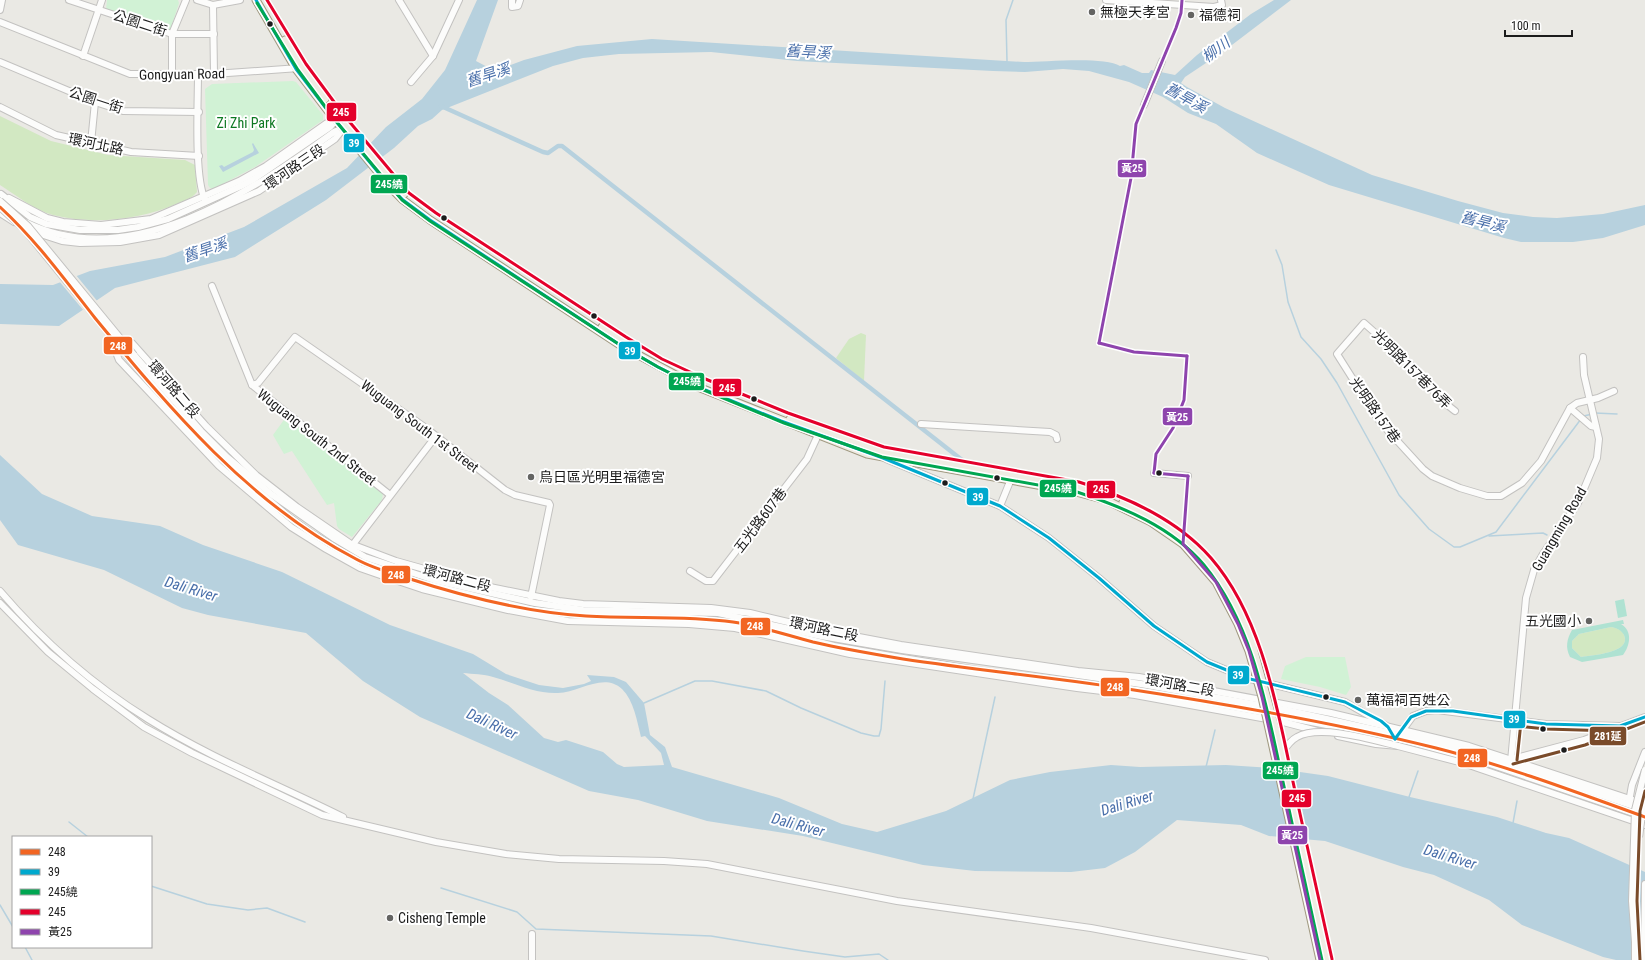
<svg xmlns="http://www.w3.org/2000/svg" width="1645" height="960" viewBox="0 0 1645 960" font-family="'Roboto Condensed','Noto Sans TC',sans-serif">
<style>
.grass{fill:#d2e8c2}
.park{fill:#d1f2d5}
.pitch{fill:#afe2d2;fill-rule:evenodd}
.water{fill:#b7d1de;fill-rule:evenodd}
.pier{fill:#eae9e4}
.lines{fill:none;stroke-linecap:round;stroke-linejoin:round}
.stream{stroke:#b7d1de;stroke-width:1.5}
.canal{stroke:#b7d1de;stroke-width:4.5}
.minor-casing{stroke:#c3c2c0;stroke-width:8}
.major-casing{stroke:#a09981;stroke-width:9}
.minor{stroke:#fcfcfb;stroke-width:6}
.major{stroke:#efece3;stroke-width:7}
.minor-bridge-casing{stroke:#c3c2c0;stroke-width:8;stroke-linecap:butt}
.major-bridge-casing{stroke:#a09981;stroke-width:9;stroke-linecap:butt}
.minor-bridge{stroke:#fcfcfb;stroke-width:6}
.major-bridge{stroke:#efece3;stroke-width:7}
.bus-1-casing{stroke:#fff;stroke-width:6}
.bus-2-casing{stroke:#fff;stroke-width:6}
.bus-3-casing{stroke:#fff;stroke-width:6}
.bus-4-casing{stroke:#fff;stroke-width:6}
.bus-5-casing{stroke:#fff;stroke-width:6}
.bus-6-casing{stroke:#fff;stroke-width:6}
.bus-1{stroke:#f26522;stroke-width:3}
.bus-2{stroke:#00a9ce;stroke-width:3}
.bus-3{stroke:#00a651;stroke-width:3}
.bus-4{stroke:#e4002b;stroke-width:3}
.bus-5{stroke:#8e44ad;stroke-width:3}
.bus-6{stroke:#7a4b2a;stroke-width:3}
.poi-dot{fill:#646462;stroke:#fff;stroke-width:1.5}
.bus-dot{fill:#1c1c1c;stroke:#fff;stroke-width:1.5}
.labels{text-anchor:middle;stroke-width:4;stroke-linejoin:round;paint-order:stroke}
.poi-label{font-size:14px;fill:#1c1c1c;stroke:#fff;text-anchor:start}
.street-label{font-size:14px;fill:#1c1c1c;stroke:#fff}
.park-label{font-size:14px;fill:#0c7821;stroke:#fff}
.water-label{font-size:15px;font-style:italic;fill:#496faa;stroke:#fff}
.line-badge{stroke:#fff;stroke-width:1.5}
.badge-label{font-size:11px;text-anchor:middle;font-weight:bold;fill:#fff}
</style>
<rect width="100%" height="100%" fill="#eae9e4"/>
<g class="grass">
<path d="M0 116 51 141 108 155 185 160 195 165 197 192C191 199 184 201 176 204 139 220 93 225 53 215 34 210 16 195 0 185Z"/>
<path d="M861 333 866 335 864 381 836 358 849 339Z"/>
<path d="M1611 627C1617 628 1622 630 1624 635 1632 653 1592 655 1581 657L1572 648V641L1579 634Z"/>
</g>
<g class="park">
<path d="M107 0H178L179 3 171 28 168 30 106 10Z"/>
<path d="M293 81 296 82 323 115V120L255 167 213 189 210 188 208 185 205 89 212 84Z"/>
<path d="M286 417 383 493 382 500 352 537 339 529 337 526 334 503 327 505 292 451 284 454 273 435Z"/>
<path d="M1306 657H1345L1351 687 1346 695 1320 687 1281 679 1285 666Z"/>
</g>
<g class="pitch">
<path d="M1624 599 1627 616 1618 618 1615 601Z"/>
<path d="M1623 620 1624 624H1621C1633 631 1630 646 1623 655L1582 662 1570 657C1565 647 1567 639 1572 630ZM1611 627C1617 628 1621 630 1624 635 1632 653 1592 655 1581 657L1572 648V641L1579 634Z"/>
</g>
<g class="water">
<path d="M477 0H498L476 61 495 71 524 60 577 46 652 39 1024 62C1044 62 1105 56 1120 66L1124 65 1142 73H1149L1151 70 1175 75 1197 55 1251 14 1274 0H1291L1224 51 1185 77 1181 83 1187 87 1225 108 1372 175 1458 201 1503 213 1533 217 1557 218 1603 214 1645 205V225L1603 238 1573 242H1521L1504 238 1329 185 1257 153 1216 124 1188 113 1163 97 1129 82 1089 71 1063 69 1025 72 993 71 797 61 711 52 619 54 583 58 553 66 442 110 432 119 418 126 394 148 326 200 235 257 115 288 59 326 0 324V284L53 285 90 271 165 257 244 227 347 168 386 127 422 99 445 70Z"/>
<path d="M253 143 259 153 223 172 219 166 222 165 224 167 253 152 254 150 252 144Z"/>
<path d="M0 455 42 494 92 516 160 526 203 545 282 572 390 625 473 654 506 674 539 685 563 688 584 684 591 681 587 675 614 677 626 682 644 703 650 735 665 747 672 767 779 798 842 824 877 832 946 811 1010 780 1050 772 1111 765 1140 767 1226 765 1272 768 1328 776 1410 797 1497 817 1546 833 1569 838 1645 872V960H1616L1603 957 1522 925 1489 900 1434 875 1403 867 1325 841 1269 836 1241 825 1177 820 1135 852 1105 868 1071 872 975 871 923 865 803 836 707 821 638 800 589 791 420 717 363 681 306 633 208 615 182 608 104 570 18 545 0 520ZM463 673C473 674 484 674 493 677 515 683 535 694 558 693 579 693 603 672 622 689 634 701 637 721 641 737L645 736 661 753 664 765 624 767 617 764 603 752 566 740 558 742 544 738 508 705 489 693Z"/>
</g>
<path class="pier" d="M76 275 98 302 84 311 59 281Z"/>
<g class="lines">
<g class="stream">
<path d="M1007 61 1006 20 1013 0"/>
<path d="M1276 250 1282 265 1288 302 1301 337 1321 359 1337 383 1399 495 1429 529 1454 547H1460L1496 532 1581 419"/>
<path d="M1595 413 1617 414"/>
<path d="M1584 416 1592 414"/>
<path d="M1489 536 1543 533 1547 535"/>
<path d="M644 703 695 681H712L766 691 801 708 861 733 874 736H879L881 729 885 681"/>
<path d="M1206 767 1215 730"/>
<path d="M1409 797 1418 771"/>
<path d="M973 799 995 697"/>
<path d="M69 822 88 837"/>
<path d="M1513 823 1517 801"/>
<path d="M151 886 207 904 248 910 267 908 305 922"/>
<path d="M441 888 517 912 536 929 711 936 803 951 845 957 879 954 888 960"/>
<path d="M0 905 13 927"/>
<path d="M25 947 32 960"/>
</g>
<path class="canal" d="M441 106 543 152 548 153 558 146H562L962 460"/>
<defs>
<g id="minor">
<path d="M69 0 172 34H214"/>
<path d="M197 0 213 5 240 0"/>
<path d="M399 0 433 56"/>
<path d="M512 0V7L518 6 520 0"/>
<path d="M1106 0 1214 7 1222 5 1221 0"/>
<path d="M213 5 214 74"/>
<path d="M0 10 2 0"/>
<path d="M0 22 130 74H214L299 68"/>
<path d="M83 56 102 0"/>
<path d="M0 62 95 102 123 111 199 112"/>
<path d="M172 74V34L186 0"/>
<path d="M198 74C198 103 194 176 205 200"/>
<path d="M411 82 433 56 459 0"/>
<path d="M1144 105 1162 61"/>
<path d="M0 107 56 135 131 152 199 156"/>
<path d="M91 143 95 102"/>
<path d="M1 194 30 217 46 224 80 230H118L138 227 168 219 241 186 254 179 330 127 339 117"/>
<path d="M9 198 47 218 63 222 101 225 151 219 239 181 266 166 327 123 335 120"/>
<path d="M0 213 14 222"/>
<path d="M25 222C129 274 251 192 334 132L345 127"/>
<path d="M31 231 62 241 80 243 120 242 159 235 259 191 335 139 343 129"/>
<path d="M212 286 252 385 390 495"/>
<path d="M134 355 201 431 227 457 271 494 335 539 365 557 434 580 535 603 583 610 718 613 821 636 902 650 1141 684 1286 710 1444 745 1510 764 1645 810"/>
<path d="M130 359 171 406 224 461 289 517 311 533 356 560 422 583 533 610 584 615 688 618 728 622 769 629 834 646 897 657 983 671 1136 690 1255 711 1408 741 1475 759 1645 817"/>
<path d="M252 385 258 383 295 337 426 428 505 490 515 495 549 503 550 505 531 597"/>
<path d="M1570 408 1591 426 1596 427"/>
<path d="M1455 411 1441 400 1417 370 1364 323 1337 354 1380 422 1423 469 1432 476 1460 488 1487 496H1501L1522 483 1541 461 1570 408 1577 403 1598 398 1614 391"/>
<path d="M921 424 1050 432 1056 435 1057 439"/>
<path d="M886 459 1000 506 1049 538 1099 578 1154 626 1207 662 1246 678 1345 702 1385 725"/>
<path d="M1154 473 1188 476"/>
<path d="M1000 506 1011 479 1015 478"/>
<path d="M351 547 436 436"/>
<path d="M690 571 706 581H713L807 459 818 435"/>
<path d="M0 591C42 640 93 685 148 719 210 758 279 785 343 817"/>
<path d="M0 603 48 652 93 689 144 727 192 753 322 815 436 842 506 854 559 859 664 861 707 864 897 901 1091 928 1265 960"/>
<path d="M1402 731 1413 716 1426 711 1437 710 1546 724 1620 726"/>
<path d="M1321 732 1283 722 1135 695 1077 688 850 654 735 628 689 624 568 621 508 610 422 589 383 576 360 568 326 549 291 527 219 466 119 360 115 350 116 346 124 340 132 343 206 426 256 475 297 507 351 544 396 561 485 586 559 601 583 604 711 608 750 613 822 630 901 645 1078 671 1139 677 1331 713 1469 746 1642 803"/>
<path d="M1338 736 1376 744 1398 746 1463 763 1645 825"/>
<path d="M1512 759 1584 740 1645 717"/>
<path d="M1511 761 1526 598 1534 570 1543 554 1578 503 1597 458 1599 439 1584 375 1583 357"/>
<path d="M1629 802 1632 785 1645 752"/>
<path d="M532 960V934"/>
<path d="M1635 960V942"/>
<path d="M1644 960 1645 884"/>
</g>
<g id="major">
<path d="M256 0 296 69 335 120 391 188 403 200 430 220 620 345 698 387 867 454 1076 492 1106 500 1151 522 1183 544"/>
<path d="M285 40 302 67 325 99"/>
<path d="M345 125 404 194"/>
<path d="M602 327 637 349"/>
<path d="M790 419 883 452 1078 487 1105 496"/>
<path d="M1123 502 1143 512 1183 538"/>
</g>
</defs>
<use href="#minor" class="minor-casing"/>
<use href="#major" class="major-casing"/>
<use href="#minor" class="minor"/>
<use href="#major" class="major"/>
<defs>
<g id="minor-bridge">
<path d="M0 201 28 226 134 355"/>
<path d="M0 207 24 229 130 359"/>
<path d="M1282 753C1286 747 1291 740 1297 737 1320 724 1373 740 1398 746"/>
<path d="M1639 837 1645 793"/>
<path d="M1635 942 1632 901 1635 810 1645 770"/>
</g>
<g id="major-bridge">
<path d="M1183 538 1208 562 1225 584 1249 633 1282 753 1327 960"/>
<path d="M1183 544 1216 582 1238 624 1249 651 1262 697 1320 960"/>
</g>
</defs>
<use href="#minor-bridge" class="minor-bridge-casing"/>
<use href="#major-bridge" class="major-bridge-casing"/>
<use href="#minor-bridge" class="minor-bridge"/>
<use href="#major-bridge" class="major-bridge"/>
<defs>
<path id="bus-1" d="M0 207C36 240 65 280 95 318 170 409 250 504 356 559 372 568 390 573 407 578 465 597 525 612 586 616 635 619 684 615 733 622 760 626 786 635 813 642 843 649 873 654 903 659 976 670 1048 677 1121 688 1227 704 1333 722 1436 748 1507 766 1576 792 1645 817"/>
<g id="bus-2">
<path d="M256 0 296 69 335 120 391 188 403 200 430 220 620 345 658 367 698 387 781 421 883 458 1000 506 1049 538 1099 578 1154 626 1207 662 1246 678 1345 702 1381 721 1388 727 1395 739"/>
<path d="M1395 739 1411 717 1426 711H1453L1546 724 1620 726 1645 717"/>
</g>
<path id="bus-3" d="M257 3 298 70 335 120 402 200 430 221 620 345 658 367 699 388 784 423 882 457 1077 492C1123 507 1172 527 1204 565 1255 627 1268 715 1285 791 1297 848 1310 904 1322 960"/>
<path id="bus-4" d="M267 0 306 64 343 114 409 193 436 213 626 337 662 359 703 378 788 413 884 447 1079 482C1127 497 1177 519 1211 558 1264 619 1278 714 1295 791 1307 847 1320 903 1332 959"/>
<g id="bus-5">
<path d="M1099 343 1131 178 1136 124 1176 28 1181 13 1182 0"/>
<path d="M1099 343 1134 352 1187 356"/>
<path d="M1154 473 1156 454 1173 428 1184 400 1187 356"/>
<path d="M1154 473 1188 476"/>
<path d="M1188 476 1183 544 1216 582 1238 624 1249 651 1262 697 1320 960"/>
</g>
<g id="bus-6">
<path d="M1516 726 1546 729 1613 731"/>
<path d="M1517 760 1521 722"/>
<path d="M1513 764 1585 745 1645 722"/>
<path d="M1640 960 1637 901 1640 811 1645 791"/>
</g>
</defs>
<use href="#bus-1" class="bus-1-casing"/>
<use href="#bus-2" class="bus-2-casing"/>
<use href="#bus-3" class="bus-3-casing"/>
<use href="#bus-4" class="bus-4-casing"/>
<use href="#bus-5" class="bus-5-casing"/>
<use href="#bus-6" class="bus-6-casing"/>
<use href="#bus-1" class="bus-1"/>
<use href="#bus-2" class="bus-2"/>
<use href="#bus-3" class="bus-3"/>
<use href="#bus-4" class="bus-4"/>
<use href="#bus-5" class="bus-5"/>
<use href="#bus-6" class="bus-6"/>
</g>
<g class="poi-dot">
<circle cx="1092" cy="12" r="4"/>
<circle cx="1191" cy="15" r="4"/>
<circle cx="531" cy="477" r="4"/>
<circle cx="1589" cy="621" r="4"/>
<circle cx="1358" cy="700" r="4"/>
<circle cx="390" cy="918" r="4"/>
</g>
<g class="bus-dot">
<circle cx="270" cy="24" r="3.5"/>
<circle cx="444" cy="218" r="3.5"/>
<circle cx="594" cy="316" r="3.5"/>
<circle cx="754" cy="399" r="3.5"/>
<circle cx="1159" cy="473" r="3.5"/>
<circle cx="997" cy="478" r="3.5"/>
<circle cx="945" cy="483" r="3.5"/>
<circle cx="1326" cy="697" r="3.5"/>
<circle cx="1543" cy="729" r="3.5"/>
<circle cx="1564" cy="750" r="3.5"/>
</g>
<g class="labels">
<g class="poi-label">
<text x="1100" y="17">無極天孝宮</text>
<text x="1199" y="20">福德祠</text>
<text x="539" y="482">烏日區光明里福德宮</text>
<text x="1581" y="626" text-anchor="end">五光國小</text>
<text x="1366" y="705">萬福祠百姓公</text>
<text x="398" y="923">Cisheng Temple</text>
</g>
<g class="street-label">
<text transform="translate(140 23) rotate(18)" y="5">公園二街</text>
<text transform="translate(182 74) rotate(-1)" y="5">Gongyuan Road</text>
<text transform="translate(96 100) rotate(18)" y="5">公園一街</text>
<text transform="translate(96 144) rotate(12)" y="5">環河北路</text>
<text transform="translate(294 167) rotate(-34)" y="5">環河路三段</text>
<text transform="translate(1412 369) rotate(45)" y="5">光明路157巷76弄</text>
<text transform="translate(174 389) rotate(49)" y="5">環河路二段</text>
<text transform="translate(1375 410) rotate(55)" y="5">光明路157巷</text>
<text transform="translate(420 426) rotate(37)" y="5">Wuguang South 1st Street</text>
<text transform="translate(317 437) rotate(38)" y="5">Wuguang South 2nd Street</text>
<text transform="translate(760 520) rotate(-53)" y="5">五光路607巷</text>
<text transform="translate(1559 529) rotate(-60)" y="5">Guangming Road</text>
<text transform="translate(457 578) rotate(15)" y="5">環河路二段</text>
<text transform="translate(824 629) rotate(12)" y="5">環河路二段</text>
<text transform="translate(1180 685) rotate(10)" y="5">環河路二段</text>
</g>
<g class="park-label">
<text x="246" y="128">Zi Zhi Park</text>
</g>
<g class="water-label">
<text transform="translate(1216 50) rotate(-37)" y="5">柳川</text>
<text transform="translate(808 52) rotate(3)" y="5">舊旱溪</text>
<text transform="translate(488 75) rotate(-18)" y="5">舊旱溪</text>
<text transform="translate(1186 98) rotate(29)" y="5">舊旱溪</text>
<text transform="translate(1483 222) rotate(14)" y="5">舊旱溪</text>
<text transform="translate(205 250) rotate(-19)" y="5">舊旱溪</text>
<text transform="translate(191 589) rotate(17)" y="5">Dali River</text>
<text transform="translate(492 724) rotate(25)" y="5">Dali River</text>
<text transform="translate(1127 803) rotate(-17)" y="5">Dali River</text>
<text transform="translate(798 825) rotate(15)" y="5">Dali River</text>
<text transform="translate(1450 857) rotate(17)" y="5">Dali River</text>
</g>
</g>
<g class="line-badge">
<rect x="326" y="102" width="31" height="20" rx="4" fill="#e4002b"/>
<rect x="343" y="133" width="22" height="20" rx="4" fill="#00a9ce"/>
<rect x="1117" y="159" width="30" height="19" rx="4" fill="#8e44ad"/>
<rect x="370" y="174" width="38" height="20" rx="4" fill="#00a651"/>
<rect x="103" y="336" width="30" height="19" rx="4" fill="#f26522"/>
<rect x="618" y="341" width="23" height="19" rx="4" fill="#00a9ce"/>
<rect x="668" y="372" width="37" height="19" rx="4" fill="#00a651"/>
<rect x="712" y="378" width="30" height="19" rx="4" fill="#e4002b"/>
<rect x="1162" y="407" width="31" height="19" rx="4" fill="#8e44ad"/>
<rect x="1039" y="479" width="38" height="19" rx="4" fill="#00a651"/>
<rect x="1086" y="480" width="30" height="19" rx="4" fill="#e4002b"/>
<rect x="966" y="487" width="23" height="19" rx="4" fill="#00a9ce"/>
<rect x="381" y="565" width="30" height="19" rx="4" fill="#f26522"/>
<rect x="740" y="617" width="31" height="19" rx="4" fill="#f26522"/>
<rect x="1227" y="665" width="23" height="20" rx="4" fill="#00a9ce"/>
<rect x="1100" y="677" width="30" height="20" rx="4" fill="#f26522"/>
<rect x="1503" y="710" width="23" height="19" rx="4" fill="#00a9ce"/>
<rect x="1589" y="726" width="38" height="20" rx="4" fill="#7a4b2a"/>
<rect x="1457" y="748" width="31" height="20" rx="4" fill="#f26522"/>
<rect x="1262" y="761" width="37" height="19" rx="4" fill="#00a651"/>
<rect x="1281" y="789" width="31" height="19" rx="4" fill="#e4002b"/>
<rect x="1277" y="825" width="31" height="20" rx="4" fill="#8e44ad"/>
</g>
<g class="badge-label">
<text x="341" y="116">245</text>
<text x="354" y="147">39</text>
<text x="1132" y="172">黃25</text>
<text x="389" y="188">245繞</text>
<text x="118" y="350">248</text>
<text x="630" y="355">39</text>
<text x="687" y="385">245繞</text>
<text x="727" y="392">245</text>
<text x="1177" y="421">黃25</text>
<text x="1058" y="492">245繞</text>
<text x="1101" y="493">245</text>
<text x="978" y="501">39</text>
<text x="396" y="579">248</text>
<text x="755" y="630">248</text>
<text x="1238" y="679">39</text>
<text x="1115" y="691">248</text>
<text x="1514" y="723">39</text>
<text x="1608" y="740">281延</text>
<text x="1472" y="762">248</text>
<text x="1280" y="774">245繞</text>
<text x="1297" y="802">245</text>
<text x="1292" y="839">黃25</text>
</g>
<rect x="12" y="836" width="140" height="112" fill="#ffffff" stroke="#a4a4a4"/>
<rect x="20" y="849" width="20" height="6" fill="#f26522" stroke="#a4a4a4"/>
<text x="48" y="856" font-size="12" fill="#1c1c1c">248</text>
<rect x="20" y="869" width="20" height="6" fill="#00a9ce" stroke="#a4a4a4"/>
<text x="48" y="876" font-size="12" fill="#1c1c1c">39</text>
<rect x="20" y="889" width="20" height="6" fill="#00a651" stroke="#a4a4a4"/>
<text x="48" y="896" font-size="12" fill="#1c1c1c">245繞</text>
<rect x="20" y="909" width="20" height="6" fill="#e4002b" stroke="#a4a4a4"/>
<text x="48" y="916" font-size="12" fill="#1c1c1c">245</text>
<rect x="20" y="929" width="20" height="6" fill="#8e44ad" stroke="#a4a4a4"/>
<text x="48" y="936" font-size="12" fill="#1c1c1c">黃25</text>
<path d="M1505 30v6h67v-6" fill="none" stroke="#1c1c1c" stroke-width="2"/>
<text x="1511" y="30" font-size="12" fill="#1c1c1c" stroke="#ffffff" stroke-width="3" paint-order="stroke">100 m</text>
</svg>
